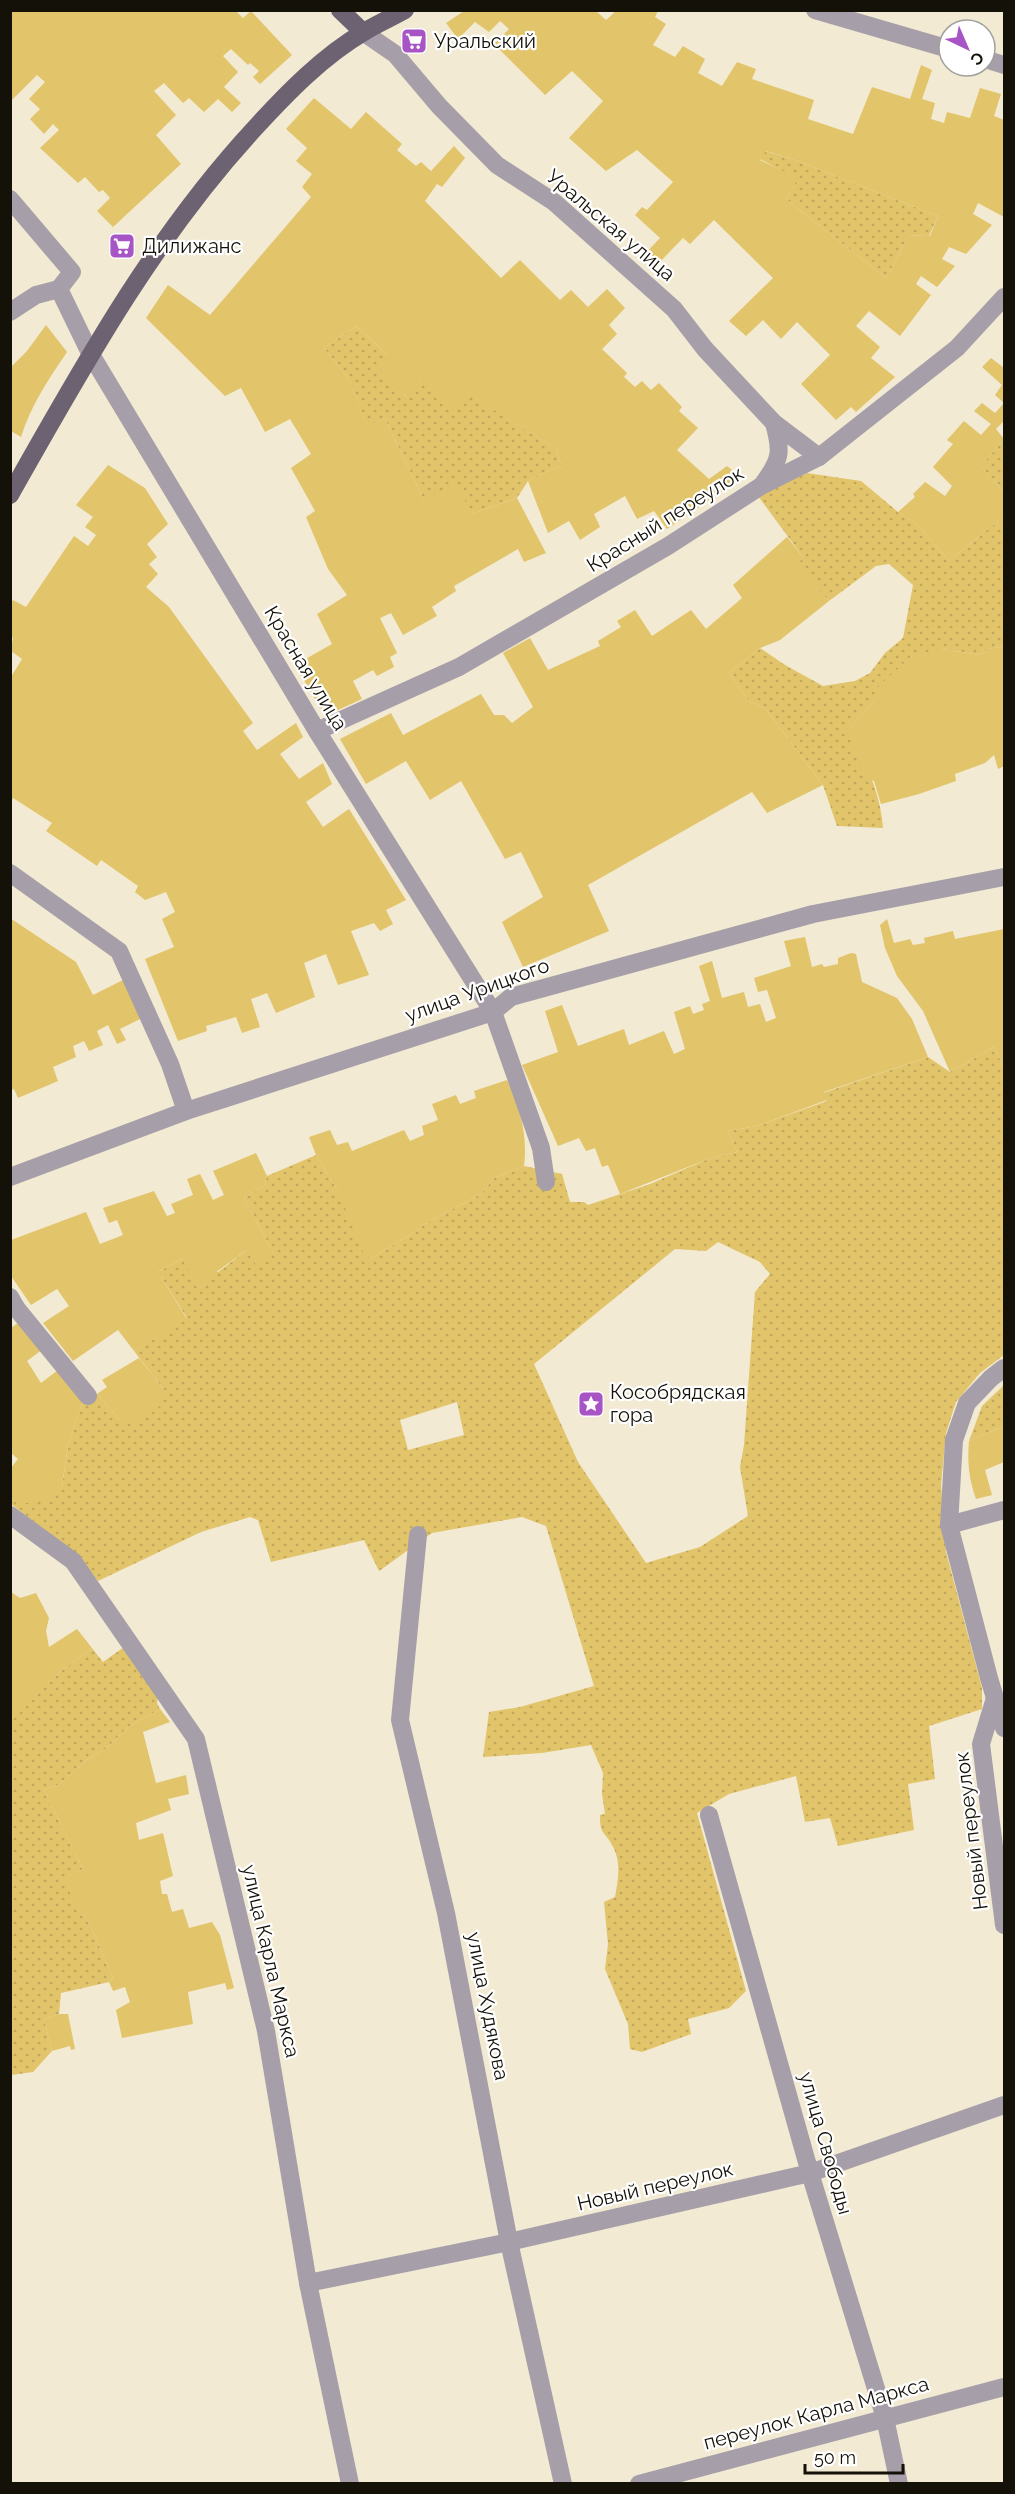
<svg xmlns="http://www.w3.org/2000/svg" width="1015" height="2494" viewBox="0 0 1015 2494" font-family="Raleway,sans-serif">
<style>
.grass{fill:url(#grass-dots);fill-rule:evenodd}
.green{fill:#e2c46a;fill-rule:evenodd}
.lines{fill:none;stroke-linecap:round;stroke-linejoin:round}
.minor{stroke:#a69fa9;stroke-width:18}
.major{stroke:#6d6272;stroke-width:18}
.labels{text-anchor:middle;stroke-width:4.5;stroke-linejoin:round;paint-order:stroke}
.poi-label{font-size:20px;fill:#141109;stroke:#fff;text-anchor:start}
.street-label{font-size:20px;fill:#141109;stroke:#fff}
</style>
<defs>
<pattern id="grass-dots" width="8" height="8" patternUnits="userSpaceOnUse" patternTransform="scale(1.5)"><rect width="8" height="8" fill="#e2c46a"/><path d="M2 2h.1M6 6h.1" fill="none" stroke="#c1a75b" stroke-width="1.8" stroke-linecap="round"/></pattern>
</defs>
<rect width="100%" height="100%" fill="#f2ead2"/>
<g class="grass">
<path d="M765 151 792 159 938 216 929 236 909 235 886 278 786 199 797 179 760 159Z"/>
<path d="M356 326 389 356 405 396 421 380 468 393 556 449 561 465 528 481 517 498 471 514 424 500 385 419 367 426 349 379 324 348Z"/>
<path d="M1004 439V492L981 466Z"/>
<path d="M807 473 861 481 898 512 916 523 949 561 1004 516V646L989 649 980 655 941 649 877 689 873 703 848 729C865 764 880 789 883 828L837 826 823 785 765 708 749 701 729 673 760 648 785 665 823 686 855 681 870 673 885 653 903 638 913 585 889 564 876 566 829 601 796 566 803 557 758 496Z"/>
<path d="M994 1047 1004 1068V1355L980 1373 956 1402 946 1433 941 1485 946 1552 982 1688V1709L929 1726 935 1779 908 1784 914 1830 838 1846 830 1818 805 1822 796 1776 729 1794 697 1813 746 1991 729 2008 688 2019 691 2034 642 2052 630 2049 628 2024 605 1969 608 1944 604 1902 615 1897C618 1880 622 1862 612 1845 604 1830 600 1836 600 1815L605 1814 602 1794 603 1773 591 1745 542 1753 483 1757 489 1712 520 1707 594 1686 546 1526 522 1517 432 1533 379 1571 364 1540 271 1562 258 1520 250 1517 201 1532 98 1581 77 1555 11 1504V1499L19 1504 62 1486 68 1446 83 1400 97 1394 121 1421 165 1391 134 1351 187 1318 158 1272 182 1259 218 1272 247 1250 274 1254 244 1198 264 1186 267 1176 316 1155 338 1191 370 1259 418 1230 424 1224 481 1194 494 1178 524 1166 562 1174 570 1202H584L588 1205 650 1184 708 1159 737 1152 728 1131 757 1126 827 1101 823 1093 928 1057 950 1072ZM718 1242 760 1262 770 1274 755 1292 744 1445 740 1467 748 1516 700 1547 646 1563 578 1462 534 1364 675 1249 706 1251ZM457 1402 464 1435 408 1450 400 1420Z"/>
<path d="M1003 1386 1004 1426 969 1441 982 1406Z"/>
<path d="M124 1647 158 1695 157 1703 160 1709 128 1727 107 1748 87 1760 60 1784 44 1790 83 1869 62 1879 91 1927 113 1978 109 1982 61 1993 59 2014 44 2019 52 2051 33 2072 11 2075 10 1722 61 1671 92 1648 103 1662Z"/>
</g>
<g class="green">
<path d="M236 11 243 18 251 11 292 55 260 84 253 77 259 71 250 63 248 65 231 49 223 56 238 72 224 87 241 103 232 112 218 99 204 112 189 98 183 103 164 83 154 91 176 115 156 135 181 164 113 227 97 211 110 198 103 190 99 192 85 177 78 183 40 148 59 130 53 124 44 134 30 119 40 109 29 99 45 82 37 75 11 101V11Z"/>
<path d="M464 11H596L606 20 614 13 613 11H658L655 17 666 24 653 45 675 57 683 46 705 59 698 73 722 86 737 62 756 69 752 79 814 100 808 119 853 134 872 87 910 99 921 65 932 70 922 99 935 103 931 119 944 123 947 112 970 118 980 88 1001 94 994 116 1004 120V217L978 203 973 214 992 225 966 254 949 247 942 259 955 266 937 287 921 276 916 284 931 295 900 336 869 311 856 326 880 347 871 358 895 377 856 412 851 407 836 420 801 384 830 355 797 322 781 339 763 320 746 336 729 321 773 278 714 220 690 244 683 238 655 267 644 255 660 238 635 215 642 207 647 210 673 182 637 150 606 171 569 138 603 101 572 71 545 95 494 44 509 29 500 21 489 32 475 22 458 39 446 23ZM766 151 792 159 938 216 930 236 909 235 886 278 786 199 798 178 760 160Z"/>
<path d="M314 98 351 129 366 112 402 144 397 150 416 166 421 162 431 171 454 146 465 158 442 187 437 184 425 201 501 278 520 260 560 300 571 290 588 307 607 289 625 308 609 325 617 334 602 349 627 373 624 377 635 387 642 381 651 390 659 383 682 407 679 411 698 428 677 450 709 479 727 466 742 478 667 529 654 511 637 519 625 496 594 514 600 527 580 540 569 521 548 533 528 481 561 465 556 449 469 394 451 409 421 380 406 396 379 368 388 355 356 326 324 348 349 379 367 425 385 419 424 500 457 482 471 514 517 498 546 553 524 562 518 549 454 586 456 591 432 607 437 616 403 635 391 613 380 618 397 653 390 657 394 667 377 676 373 670 353 681 362 699 325 716 295 665 332 644 317 614 347 595 328 569 306 517 315 511 291 468 311 454 290 419 265 432 241 388 225 396 146 318 168 285 210 315 311 197 302 187 312 174 296 161 307 148 286 129Z"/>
<path d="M46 325 67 352C48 380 31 405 21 437L11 431V367L27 351Z"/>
<path d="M991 358 1004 368V421L996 429 1004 439 981 466 1004 492V516L949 561 916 523 898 512 915 497 913 494 925 482 945 496 952 486 933 467 953 444 947 440 964 421 981 435 991 424 974 411 982 403 995 413 1004 403 995 395 1002 385 982 367Z"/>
<path d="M108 465 145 488 168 524 147 544 157 557 149 564 158 574 146 587 169 607 253 723 243 731 257 750 296 723 303 737 280 754 299 779 323 763 332 784 306 802 323 827 349 809 406 900 386 910 393 924 380 931 374 923 351 931 369 975 338 985 326 954 304 963 315 997 276 1013 267 993 251 999 260 1027 242 1033 236 1017 206 1026 207 1031 178 1041 145 959 174 947 162 919 175 912 166 892 145 900 135 892 138 886 101 860 97 866 46 831 52 823 13 798 11 802V677L22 659 11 651 13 638 11 636V604L13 600 26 607 74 536 88 546 96 535 85 527 93 517 76 505Z"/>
<path d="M787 537 803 557 797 566 829 601 780 640 760 648 729 673 749 701 765 708 823 785 767 813 752 792 588 885 609 931 523 967 502 922 543 897 521 852 505 859 461 781 430 800 406 761 366 784 340 739 391 713 403 735 481 694 494 715H504L512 723 533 707 503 653 530 638 548 670 600 646 598 641 621 627 617 621 635 610 652 636 691 610 706 629 742 598 733 585Z"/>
<path d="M1004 646V766L998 769 994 755 985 763 955 774 956 781 919 794 881 804 874 781 864 777 848 729 873 703 876 689 912 655 941 649 980 655 989 649Z"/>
<path d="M10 918 76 962 93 995 123 980 142 1018 120 1029 126 1040 117 1044 108 1025 97 1031 103 1045 89 1051 84 1041 73 1046 76 1057 53 1067 58 1081 18 1098 14 1089 10 1090Z"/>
<path d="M887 919 894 943 910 939 913 945 925 943 924 938 953 931 955 939 1004 929V1068L994 1047 950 1072 923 1011 897 976 885 948 880 925Z"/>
<path d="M805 937 812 967 822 964 824 967 838 964V958L851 953 856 954 862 982 897 998 912 1019 928 1057 824 1092 827 1100 757 1126 728 1131 737 1152 708 1159 620 1194 608 1165 602 1167 595 1148 586 1151 579 1138 558 1146 522 1065 558 1052 545 1011 562 1005 578 1046 624 1029 629 1045 664 1031 674 1054 685 1049 674 1012 690 1006 693 1014 704 1010 702 1004 710 1001 699 966 712 961 722 998 744 992 748 1007 760 1004 766 1022 776 1018 767 990 758 992 754 978 791 966 784 941Z"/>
<path d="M507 1080C520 1106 528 1137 524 1166L494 1178 481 1194 424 1224 418 1230 370 1259 363 1252 338 1191 316 1155 309 1137 330 1130 337 1145 348 1142 352 1151 404 1130 410 1141 424 1135 422 1126 438 1120 432 1104 456 1095 460 1104 476 1098 474 1091Z"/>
<path d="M256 1153 267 1176 264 1186 244 1198 274 1254 256 1265 247 1250 198 1285 182 1259 158 1272 187 1319 134 1351 118 1330 73 1361 43 1323 69 1306 57 1289 31 1305 11 1276V1240L86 1212 100 1244 123 1235 117 1220 109 1223 103 1208 154 1191 167 1216 175 1213 171 1204 193 1195 187 1179 200 1174 213 1200 224 1195 213 1171Z"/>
<path d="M21 1321 43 1349 27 1361 41 1383 58 1370 83 1400 68 1446 62 1486 52 1500 19 1504 11 1499 10 1469 18 1459 11 1453V1328Z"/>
<path d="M139 1358 165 1391 162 1404 139 1424 121 1421 97 1394 107 1387 102 1380Z"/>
<path d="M1004 1426V1462L985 1470 992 1495 976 1499C969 1479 967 1462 969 1441Z"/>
<path d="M11 1592 20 1598 36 1593 49 1618 46 1631 49 1647 77 1629 92 1648 61 1671 11 1722Z"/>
<path d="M160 1709 170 1722 143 1732 156 1783 186 1775 189 1794 168 1799 171 1810 136 1823 139 1840 163 1833 173 1876 160 1881 162 1894H167L172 1912 183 1909 189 1928 212 1922 220 1935 234 1988 227 1990 225 1983 188 1992 193 2024 122 2038 116 2010 130 2002 125 1987 113 1991 109 1982 113 1978 91 1927 61 1879 83 1869 44 1790 60 1784 87 1760 107 1748 128 1727Z"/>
<path d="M59 2014H68L75 2049 71 2050 70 2046 52 2051 44 2019Z"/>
</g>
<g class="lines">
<g class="minor">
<path d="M815 10 949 49"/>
<path d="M363 32 395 54 439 106 497 165 554 202 674 309 705 349 774 423 819 457"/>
<path d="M985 59 1004 65"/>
<path d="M10 199 72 272 59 289 90 353 317 731 493 1012 541 1148 546 1182"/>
<path d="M10 312 36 295 59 289"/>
<path d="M763 484C781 459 782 452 774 423"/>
<path d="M317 731 459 667 668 546 761 486 819 457 957 348 1004 297"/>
<path d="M10 873 119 951 170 1064 186 1111"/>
<path d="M10 1177 186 1111 493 1012 511 997 813 914 1004 877"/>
<path d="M10 1297 17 1309 88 1396"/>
<path d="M1004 1368 991 1378 967 1403 954 1440 949 1525 989 1678 1004 1728"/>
<path d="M10 1515 73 1561 196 1739 266 2031 308 2283 350 2484"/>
<path d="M949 1525 1004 1510"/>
<path d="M418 1535 400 1720 446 1913 509 2242 563 2484"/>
<path d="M995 1698 981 1744 1004 1925"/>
<path d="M709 1815 810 2173 885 2418 899 2484"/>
<path d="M308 2283 509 2242 810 2173 1004 2105"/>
<path d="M639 2484 1004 2387"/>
</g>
<g class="major">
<path d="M340 10 363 32"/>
<path d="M10 495C83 366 154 237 255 128 287 93 323 56 364 32 377 24 391 18 405 10"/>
</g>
</g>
<defs>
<symbol id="supermarket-square" viewBox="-11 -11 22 22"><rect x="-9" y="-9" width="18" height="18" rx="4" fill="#a755c5" stroke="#fff"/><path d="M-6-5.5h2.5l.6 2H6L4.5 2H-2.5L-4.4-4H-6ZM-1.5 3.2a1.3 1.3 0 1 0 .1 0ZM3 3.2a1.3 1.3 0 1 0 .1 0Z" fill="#fff"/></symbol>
<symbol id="sight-square" viewBox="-11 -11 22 22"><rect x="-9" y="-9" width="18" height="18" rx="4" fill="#a755c5" stroke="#fff"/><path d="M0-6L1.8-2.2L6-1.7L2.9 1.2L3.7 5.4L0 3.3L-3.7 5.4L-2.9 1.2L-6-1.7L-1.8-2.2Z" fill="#fff"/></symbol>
</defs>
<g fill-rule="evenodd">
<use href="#supermarket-square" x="399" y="26" width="30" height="30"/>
<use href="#supermarket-square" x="107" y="231" width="30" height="30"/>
<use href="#sight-square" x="576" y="1389" width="30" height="30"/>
</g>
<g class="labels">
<g class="poi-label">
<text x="434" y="48">Уральский</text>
<text x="142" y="253">Дилижанс</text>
<text x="610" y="1399">Кособрядская<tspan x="610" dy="23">гора</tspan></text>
</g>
<g class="street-label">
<text transform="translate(611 225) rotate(40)" y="7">Уральская улица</text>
<text transform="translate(665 519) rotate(-32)" y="7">Красный переулок</text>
<text transform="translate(306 668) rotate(59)" y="7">Красная улица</text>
<text transform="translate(477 990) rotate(-20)" y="7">улица Урицкого</text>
<text transform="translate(971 1831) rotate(-97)" y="7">Новый переулок</text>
<text transform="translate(271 1961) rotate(77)" y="7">улица Карла Маркса</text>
<text transform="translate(488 2006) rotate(79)" y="7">улица Худякова</text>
<text transform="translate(826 2143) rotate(74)" y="7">улица Свободы</text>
<text transform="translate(655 2186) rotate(-13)" y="7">Новый переулок</text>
<text transform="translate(816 2413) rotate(-15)" y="7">переулок Карла Маркса</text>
</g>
</g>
<rect width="1015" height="2494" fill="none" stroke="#141109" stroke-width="24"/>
<g transform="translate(967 48) rotate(136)"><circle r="28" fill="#ffffff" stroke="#a1a09d" stroke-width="1.5"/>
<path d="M0-4.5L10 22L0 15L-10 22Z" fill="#a755c5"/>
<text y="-9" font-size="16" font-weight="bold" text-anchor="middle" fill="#141109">С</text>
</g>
<path d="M805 2464v9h98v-9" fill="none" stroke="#141109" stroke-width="3"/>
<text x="814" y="2464" font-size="18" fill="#141109" stroke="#ffffff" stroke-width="4.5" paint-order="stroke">50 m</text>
</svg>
